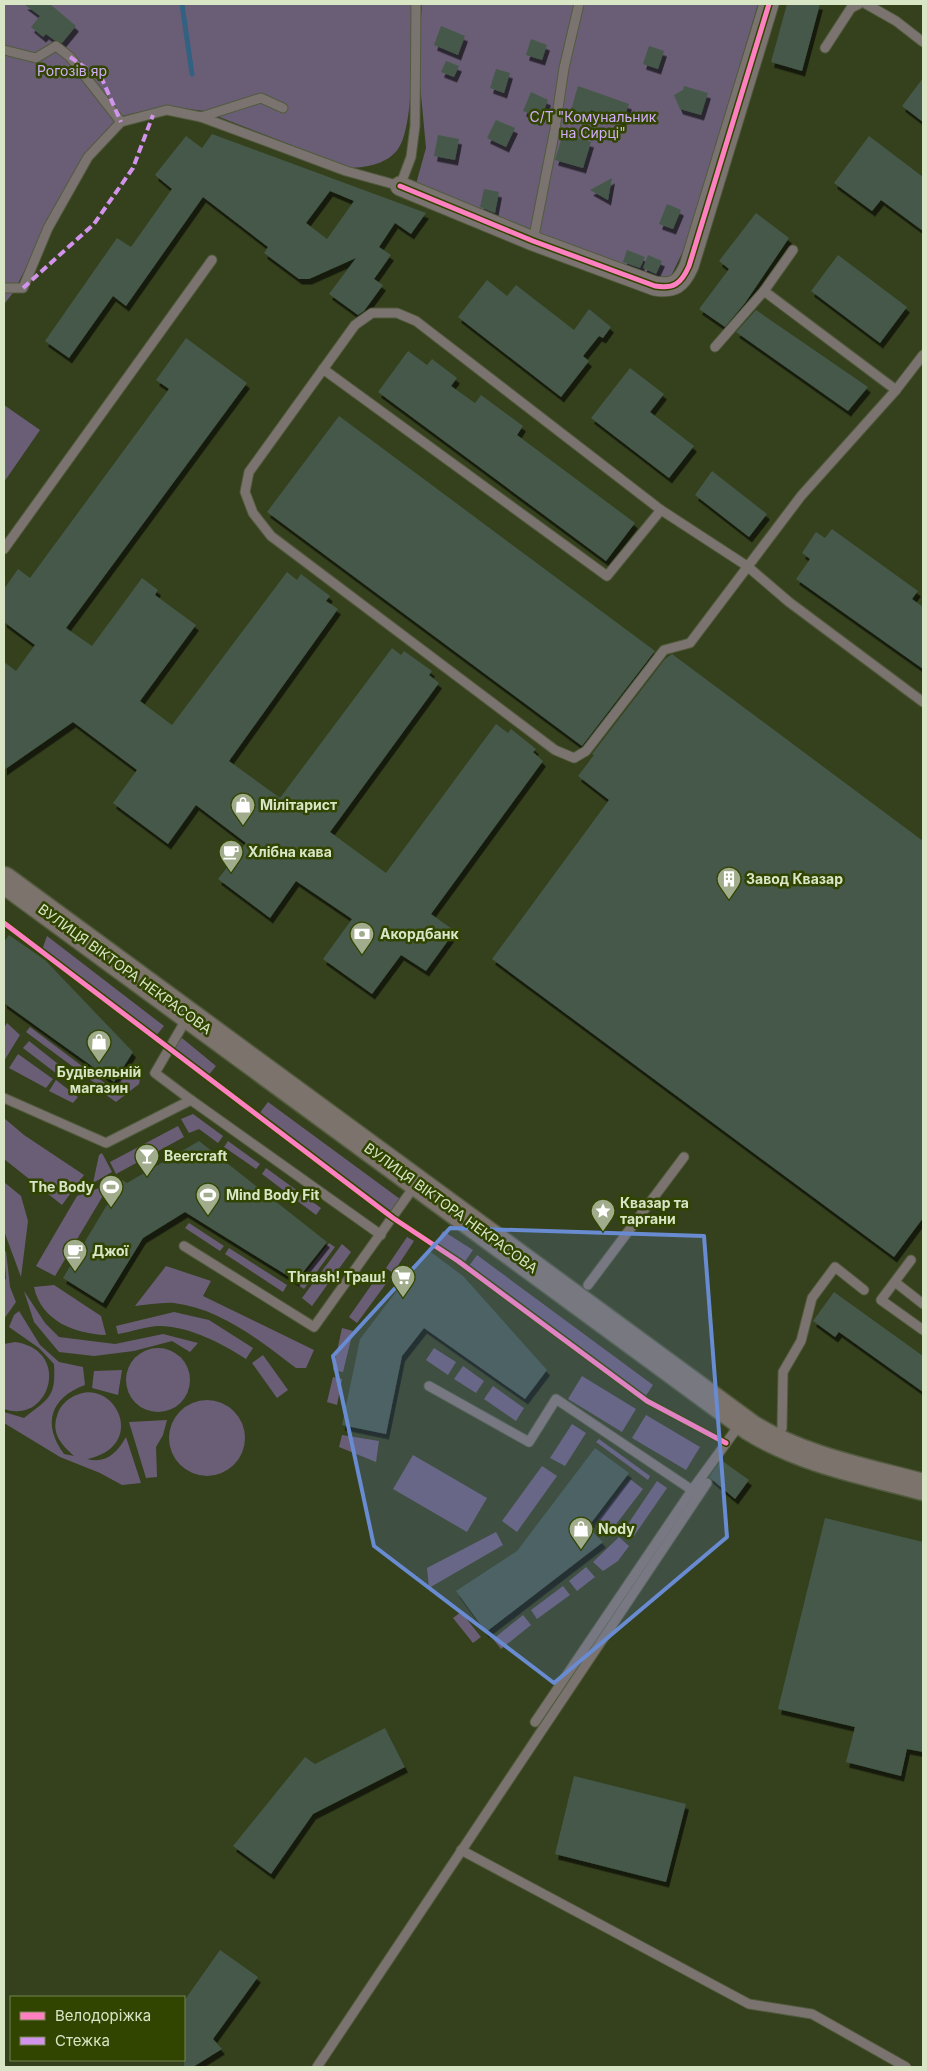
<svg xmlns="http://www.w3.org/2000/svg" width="927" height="2071" viewBox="0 0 927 2071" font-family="Inter,sans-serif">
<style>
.green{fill:#6a5e76}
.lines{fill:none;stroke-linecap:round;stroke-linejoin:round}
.stream{stroke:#336182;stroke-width:5}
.building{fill:#445948;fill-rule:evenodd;filter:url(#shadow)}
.lane-casing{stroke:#525b3e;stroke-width:11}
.street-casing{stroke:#525b3e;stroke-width:21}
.secondary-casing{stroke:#525b3e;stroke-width:29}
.lane{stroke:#7b736f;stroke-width:9}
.street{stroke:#7b736f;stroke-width:19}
.secondary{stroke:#7b736c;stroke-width:26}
.quiet{stroke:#d193ec;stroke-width:4;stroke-dasharray:8 4;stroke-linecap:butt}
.cycleway-casing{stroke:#314400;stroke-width:8}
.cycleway{stroke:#ff80c0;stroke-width:5}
.marked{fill:#688bd1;fill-opacity:0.2;stroke:#688bd1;stroke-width:4;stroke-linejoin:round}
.labels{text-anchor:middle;stroke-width:5;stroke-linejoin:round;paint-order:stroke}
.park-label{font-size:14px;fill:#d1adfb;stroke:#314400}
.poi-label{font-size:14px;font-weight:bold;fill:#d9e6c6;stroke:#314400;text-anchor:start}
.street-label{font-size:14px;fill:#d9e6c6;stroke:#314400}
</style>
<defs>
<filter id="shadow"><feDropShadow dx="3" dy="5.5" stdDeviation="0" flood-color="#0009"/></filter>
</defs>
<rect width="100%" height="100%" fill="#35401d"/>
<g class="green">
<path d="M4 4H412C412 34 415 126 398 149 387 164 368 167 350 168L204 111 166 106 122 116 84 156 13 293 4 304Z"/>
<path d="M422 4H758L687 243 670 278 655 280 469 208 416 184 426 148 418 63Z"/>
<path d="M4 405 40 430 4 482Z"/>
<path d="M47 936 164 1026 155 1037 42 950Z"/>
<path d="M7 1023 20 1035 4 1061V1028Z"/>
<path d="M30 1027 106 1084 103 1089 26 1032Z"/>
<path d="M182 1038 216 1066 208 1076 174 1048Z"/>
<path d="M29 1041 62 1067 57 1074 23 1048Z"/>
<path d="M18 1054 53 1079 46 1088 9 1068Z"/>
<path d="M136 1063 142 1070 139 1084 116 1102 106 1095Z"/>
<path d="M56 1080 78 1097 73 1103 49 1091Z"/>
<path d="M268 1102 400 1199 391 1211 259 1114Z"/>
<path d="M193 1114 223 1136 218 1143 199 1129 189 1133 181 1119Z"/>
<path d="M4 1118 24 1135 84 1175 62 1205 4 1159Z"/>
<path d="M178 1126 184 1137 116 1174 110 1162Z"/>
<path d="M228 1141 260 1164 256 1169 224 1147Z"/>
<path d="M102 1153 112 1172 93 1183 99 1155Z"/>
<path d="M266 1168 321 1208 316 1215 262 1174Z"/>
<path d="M4 1182 21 1196 28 1221 21 1277 4 1231Z"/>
<path d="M110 1184 55 1276 36 1266 77 1196Z"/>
<path d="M189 1223 224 1246 220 1251 185 1228Z"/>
<path d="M443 1231 473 1250 464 1263 435 1244Z"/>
<path d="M407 1237 414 1241 393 1273 386 1268Z"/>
<path d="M329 1243 335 1247 304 1289 297 1284Z"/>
<path d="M342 1244 351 1252 312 1306 302 1298Z"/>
<path d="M229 1248 287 1285 283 1292 225 1254Z"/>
<path d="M6 1251 10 1287 16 1302 4 1319V1283L6 1278 4 1252Z"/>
<path d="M477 1255 653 1385 645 1397 469 1266Z"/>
<path d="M166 1266 211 1281 203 1296 314 1350 306 1368H296C259 1340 221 1309 174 1303 162 1302 147 1305 135 1306Z"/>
<path d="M379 1274 388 1281 357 1323 349 1317Z"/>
<path d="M54 1285 101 1316 106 1335C75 1334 41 1321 34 1287Z"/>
<path d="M24 1291 45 1323 59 1337 115 1344 163 1334 198 1343 190 1352 172 1341 134 1351 94 1356 59 1352 34 1322Z"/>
<path d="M19 1311 40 1345 59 1362 83 1367 85 1385C50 1398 42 1424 64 1454L74 1456C62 1445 51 1434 57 1416 59 1407 66 1400 74 1396 114 1375 150 1446 87 1459 106 1464 117 1453 126 1437L141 1483 122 1485 100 1473 60 1457 4 1423V1412L24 1418C49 1398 56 1398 54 1364L39 1348 9 1327 14 1315Z"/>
<path d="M174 1312 209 1320 253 1348 246 1359C221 1343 191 1327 160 1326 147 1326 131 1332 118 1334L116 1326Z"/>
<path d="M342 1328 353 1331 343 1372 333 1370Z"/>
<path d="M15 1342C72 1350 50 1425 4 1409V1344Z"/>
<path d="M434 1348 456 1362 448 1375 426 1360Z"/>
<circle cx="158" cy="1380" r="32"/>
<path d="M263 1355 288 1390 277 1398 252 1363Z"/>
<path d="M463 1366 484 1381 476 1393 454 1379Z"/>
<path d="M122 1370 118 1395 92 1388 94 1371Z"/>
<path d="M582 1376 636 1409 622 1432 568 1399Z"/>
<path d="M333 1377 342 1379 337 1405 327 1402Z"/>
<path d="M493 1386 524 1408 516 1421 484 1399Z"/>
<circle cx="207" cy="1438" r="38"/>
<path d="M646 1415 700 1447 686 1470 632 1438Z"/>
<path d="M167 1420 163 1435 156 1447 157 1477 146 1478 129 1422Z"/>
<path d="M572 1424 586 1433 565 1466 550 1458Z"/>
<path d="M342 1435 379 1441 376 1462 339 1447Z"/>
<path d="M599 1439 650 1476 648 1480 596 1442Z"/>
<path d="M413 1455 487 1498 467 1532 393 1489Z"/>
<path d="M542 1466 557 1476 517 1532 502 1521Z"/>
<path d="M630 1479 643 1489 607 1536 594 1525Z"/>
<path d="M657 1481 667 1488 634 1536 624 1530Z"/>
<path d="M496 1532 503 1545 429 1588 427 1568Z"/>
<path d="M619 1537 629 1546 618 1561 603 1571 593 1562Z"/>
<path d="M586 1567 595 1577 577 1591 569 1581Z"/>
<path d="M563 1586 570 1595 537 1619 531 1610Z"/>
<path d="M461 1612 481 1637 473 1643 453 1618Z"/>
<path d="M523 1615 531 1625 501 1649 493 1639Z"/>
</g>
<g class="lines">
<path class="stream" d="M182 4 192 74"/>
</g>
<g class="building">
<path d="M24 4H50L76 26 62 43 54 40 46 34 43 37 31 27 40 16Z"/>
<path d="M787 4H820L802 71 771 62Z"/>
<path d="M441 26 465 36 458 55 434 45Z"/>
<path d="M531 39 547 45 542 60 526 55Z"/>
<path d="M649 46 664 51 658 69 643 64Z"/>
<path d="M446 61 459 66 454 77 441 72Z"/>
<path d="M496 69 510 73 504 93 490 88Z"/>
<path d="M923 78V122L902 106Z"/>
<path d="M578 86 629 104 623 121 591 110 589 116 571 110Z"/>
<path d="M684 86 708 93 701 115 680 109 674 95 683 90Z"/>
<path d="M531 92 548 100 541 118 523 111Z"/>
<path d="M496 120 515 128 506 147 487 138Z"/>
<path d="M212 134 426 213 411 234 395 223 379 247 391 255 374 279 383 285 364 311 358 315 329 294 356 258 309 279H299L264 253 268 247 203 197 126 306 113 296 69 358 45 341 117 238 131 247 172 189 155 175 186 136 202 148ZM330 191 354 201 327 239 306 223Z"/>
<path d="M563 134 591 142 583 168 555 160Z"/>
<path d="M438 135 459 139 455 160 434 156Z"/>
<path d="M869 136 923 177V231L881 200 872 211 834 183Z"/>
<path d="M612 178 608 200 590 190Z"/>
<path d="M484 189 499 192 495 213 480 207Z"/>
<path d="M667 204 681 210 673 229 659 224Z"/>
<path d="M756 213 789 238 745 303 725 327 699 309 729 269 719 261Z"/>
<path d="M627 250 645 257 640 268 623 262Z"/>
<path d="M648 255 662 261 656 274 643 268Z"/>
<path d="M838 255 907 307 880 343 811 291Z"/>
<path d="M487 280 507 296 516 285 574 330 589 309 611 327 603 338 599 336 583 356 589 361 561 397 458 317Z"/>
<path d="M756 310 868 387 848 411 736 332Z"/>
<path d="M186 338 247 383 66 628 92 646 142 578 158 590 155 595 196 625 140 701 172 725 287 572 297 580 301 574 330 596 326 601 338 609 229 761 280 798 392 648 401 655 404 651 432 671 429 675 439 683 330 832 386 873 496 724 508 733 511 729 536 749 533 752 543 761 431 914 455 931 426 971 401 955 372 994 323 959 352 919 296 881 270 918 218 879 246 843 196 805 168 844 113 803 137 770 73 722 4 770V662L16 671 35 645 4 622V589L18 569 30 578 169 389 156 380Z"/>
<path d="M408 351 427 365 432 359 457 378 451 386 475 403 481 395 523 426 517 435 635 523 606 561 378 392Z"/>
<path d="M630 368 664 394 650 412 694 446 669 478 591 418Z"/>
<path d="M339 416 655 651 582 746 267 512Z"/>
<path d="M712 471 767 514 749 537 695 495Z"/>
<path d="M832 529 918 591 912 599 923 607V669L796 579 810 559 802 553 816 532 825 538Z"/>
<path d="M672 654 923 841V1218L894 1257 492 959 609 800 578 776 594 755 592 754 665 659Z"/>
<path d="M9 935 45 960 133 1052 114 1082 4 1003V942Z"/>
<path d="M199 1141 327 1242 296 1281 185 1212 143 1238 103 1303 63 1278 122 1180 127 1183Z"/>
<path d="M428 1250 463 1276 547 1370 525 1399 424 1328 402 1356 386 1434 342 1425 360 1339Z"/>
<path d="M834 1292 923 1356V1392L839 1332 835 1337 813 1321Z"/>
<path d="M595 1448 629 1473 588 1527 603 1542 486 1632 456 1591 517 1551Z"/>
<path d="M721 1460 749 1480 735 1499 709 1477Z"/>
<path d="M825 1518 923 1542V1752L907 1749 901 1776 846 1762 855 1727 778 1709Z"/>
<path d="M385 1728 405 1767 313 1814 271 1874 233 1846 305 1757 315 1764Z"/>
<path d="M574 1776 686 1804 666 1882 555 1854Z"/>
<path d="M220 1950 258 1977 213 2039 222 2049 193 2067H184V2001Z"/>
</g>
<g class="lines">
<defs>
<g id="lane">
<path d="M866 4 896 21 923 42"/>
<path d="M825 48 851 8 859 4"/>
<path d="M4 50 36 58 56 46 70 57 121 122"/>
<path d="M201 117 261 98 283 108"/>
<path d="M533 241 555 129 564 68 579 4"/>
<path d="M4 288H23L48 228 88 157 121 122 167 110 201 117 346 171 400 186 411 157 415 126 416 4"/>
<path d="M764 291 896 390"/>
<path d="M715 347 764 291 793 250"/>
<path d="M923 355 896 390 801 496 690 643 664 650 586 751 574 758 555 750 271 536 253 513 245 492 249 472 355 325 372 313H397L416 321 661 510 747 566 789 602 923 702"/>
<path d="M323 369 607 576 661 510"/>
<path d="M4 549 212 260"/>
<path d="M187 1018 155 1073 191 1100"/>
<path d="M4 1098 106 1143 191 1100 381 1235"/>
<path d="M184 1246 314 1327 416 1184"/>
<path d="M911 1260 881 1300 923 1330"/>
<path d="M895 1282 923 1304"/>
<path d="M588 1285 684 1157"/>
<path d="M429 1386 529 1442 556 1399 692 1490"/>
<path d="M776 1440 782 1428 783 1372 801 1341 812 1298 835 1267 864 1290"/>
<path d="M535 1722 692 1490 740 1424"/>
<path d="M461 1850 749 2004 812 2014 906 2067"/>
<path d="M317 2067 707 1483"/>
</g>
<path id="street" d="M400 186 533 241 655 286C674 289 681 284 689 266L769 4"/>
<path id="secondary" d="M4 880 751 1428C803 1460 864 1471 923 1487"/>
</defs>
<use href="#lane" class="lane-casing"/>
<use href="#street" class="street-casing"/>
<use href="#secondary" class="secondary-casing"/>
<use href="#lane" class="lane"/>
<use href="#street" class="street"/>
<use href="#secondary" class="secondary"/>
<g class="quiet">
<path d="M70 57 102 79 121 122"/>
<path d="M23 288 94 224 133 168 153 115"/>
</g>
<defs>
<g id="cycleway">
<path d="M400 186 533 241 655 286C674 289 681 284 689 266L769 4"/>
<path d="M4 923 393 1218 458 1261 647 1401 726 1443"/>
</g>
</defs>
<use href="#cycleway" class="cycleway-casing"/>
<use href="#cycleway" class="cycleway"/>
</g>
<path class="marked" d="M450 1228 704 1236 727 1537 554 1683 374 1546 333 1356Z"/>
<defs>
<symbol id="shop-pin" viewBox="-11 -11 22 30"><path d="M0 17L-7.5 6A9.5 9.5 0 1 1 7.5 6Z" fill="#a0ac8b" stroke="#314400"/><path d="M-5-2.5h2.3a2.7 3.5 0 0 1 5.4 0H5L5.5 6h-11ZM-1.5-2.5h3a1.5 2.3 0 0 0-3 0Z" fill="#fff"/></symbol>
<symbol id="cafe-pin" viewBox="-11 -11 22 30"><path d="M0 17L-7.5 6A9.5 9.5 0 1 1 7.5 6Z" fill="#a0ac8b" stroke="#314400"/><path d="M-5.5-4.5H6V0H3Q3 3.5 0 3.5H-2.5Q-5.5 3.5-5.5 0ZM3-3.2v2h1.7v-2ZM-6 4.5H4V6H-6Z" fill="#fff"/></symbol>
<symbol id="building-pin" viewBox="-11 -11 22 30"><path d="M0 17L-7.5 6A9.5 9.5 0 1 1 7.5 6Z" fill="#a0ac8b" stroke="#314400"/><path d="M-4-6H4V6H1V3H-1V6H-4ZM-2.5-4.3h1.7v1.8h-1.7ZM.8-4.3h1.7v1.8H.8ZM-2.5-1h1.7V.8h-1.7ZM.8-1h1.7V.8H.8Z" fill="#fff"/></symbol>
<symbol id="bank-pin" viewBox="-11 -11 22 30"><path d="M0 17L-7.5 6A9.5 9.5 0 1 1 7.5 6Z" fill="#a0ac8b" stroke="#314400"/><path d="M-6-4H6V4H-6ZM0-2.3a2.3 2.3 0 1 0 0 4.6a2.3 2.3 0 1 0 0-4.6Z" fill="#fff"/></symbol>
<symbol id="bar-pin" viewBox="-11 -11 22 30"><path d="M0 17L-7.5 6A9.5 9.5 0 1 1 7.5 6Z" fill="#a0ac8b" stroke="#314400"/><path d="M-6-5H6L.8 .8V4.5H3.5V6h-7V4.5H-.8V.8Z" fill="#fff"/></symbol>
<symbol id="stadium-pin" viewBox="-11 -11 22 30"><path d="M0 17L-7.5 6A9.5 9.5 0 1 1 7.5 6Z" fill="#a0ac8b" stroke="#314400"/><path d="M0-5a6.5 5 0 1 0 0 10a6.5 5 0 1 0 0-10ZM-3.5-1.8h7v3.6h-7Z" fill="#fff"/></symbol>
<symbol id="sight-pin" viewBox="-11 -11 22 30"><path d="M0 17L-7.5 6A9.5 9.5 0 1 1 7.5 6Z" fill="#a0ac8b" stroke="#314400"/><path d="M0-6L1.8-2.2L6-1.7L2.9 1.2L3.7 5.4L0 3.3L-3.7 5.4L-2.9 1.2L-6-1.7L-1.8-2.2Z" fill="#fff"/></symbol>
<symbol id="supermarket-pin" viewBox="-11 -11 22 30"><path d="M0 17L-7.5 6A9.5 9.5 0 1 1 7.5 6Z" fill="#a0ac8b" stroke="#314400"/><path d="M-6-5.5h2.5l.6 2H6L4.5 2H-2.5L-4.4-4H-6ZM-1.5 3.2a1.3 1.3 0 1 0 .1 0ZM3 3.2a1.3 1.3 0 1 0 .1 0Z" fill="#fff"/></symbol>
</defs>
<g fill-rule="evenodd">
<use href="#shop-pin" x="229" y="791" width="28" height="38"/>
<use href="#cafe-pin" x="217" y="838" width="28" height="38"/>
<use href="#building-pin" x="715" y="865" width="28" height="38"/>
<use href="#bank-pin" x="348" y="920" width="28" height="38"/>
<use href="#shop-pin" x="85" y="1028" width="28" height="38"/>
<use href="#bar-pin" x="133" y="1142" width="28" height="38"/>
<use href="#stadium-pin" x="97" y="1173" width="28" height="38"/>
<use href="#stadium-pin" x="194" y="1181" width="28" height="38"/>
<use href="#sight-pin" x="589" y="1197" width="28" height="38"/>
<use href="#cafe-pin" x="61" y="1237" width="28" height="38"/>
<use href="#supermarket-pin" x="389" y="1263" width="28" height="38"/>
<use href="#shop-pin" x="567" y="1515" width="28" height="38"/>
</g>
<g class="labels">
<g class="park-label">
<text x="72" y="76">Рогозів яр</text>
<text x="593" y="122">С/Т "Комунальник<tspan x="593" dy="16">на Сирці"</tspan></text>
</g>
<g class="poi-label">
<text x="260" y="810">Мілітарист</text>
<text x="248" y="857">Хлібна кава</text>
<text x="746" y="884">Завод Квазар</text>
<text x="380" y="939">Акордбанк</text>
<text x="99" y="1077" text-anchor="middle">Будівельній<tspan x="99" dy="16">магазин</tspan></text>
<text x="164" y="1161">Beercraft</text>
<text x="94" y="1192" text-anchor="end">The Body</text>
<text x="226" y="1200">Mind Body Fit</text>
<text x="620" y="1208">Квазар та<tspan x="620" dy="16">таргани</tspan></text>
<text x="92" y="1256">Джої</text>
<text x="386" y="1282" text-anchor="end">Thrash! Траш!</text>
<text x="598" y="1534">Nody</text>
</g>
<g class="street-label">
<text transform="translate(125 969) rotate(36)" y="5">ВУЛИЦЯ ВІКТОРА НЕКРАСОВА</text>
<text transform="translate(451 1208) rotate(36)" y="5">ВУЛИЦЯ ВІКТОРА НЕКРАСОВА</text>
</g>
</g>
<rect width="927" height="2071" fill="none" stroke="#d9e6c6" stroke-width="10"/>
<rect x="10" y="1996" width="175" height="65" fill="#314400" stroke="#74854f"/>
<rect x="20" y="2012" width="25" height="8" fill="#ff80c0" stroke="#74854f"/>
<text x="55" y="2021" font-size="15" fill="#d9e6c6">Велодоріжка</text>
<rect x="20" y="2037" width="25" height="8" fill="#d193ec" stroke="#74854f"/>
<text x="55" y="2046" font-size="15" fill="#d9e6c6">Стежка</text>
</svg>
